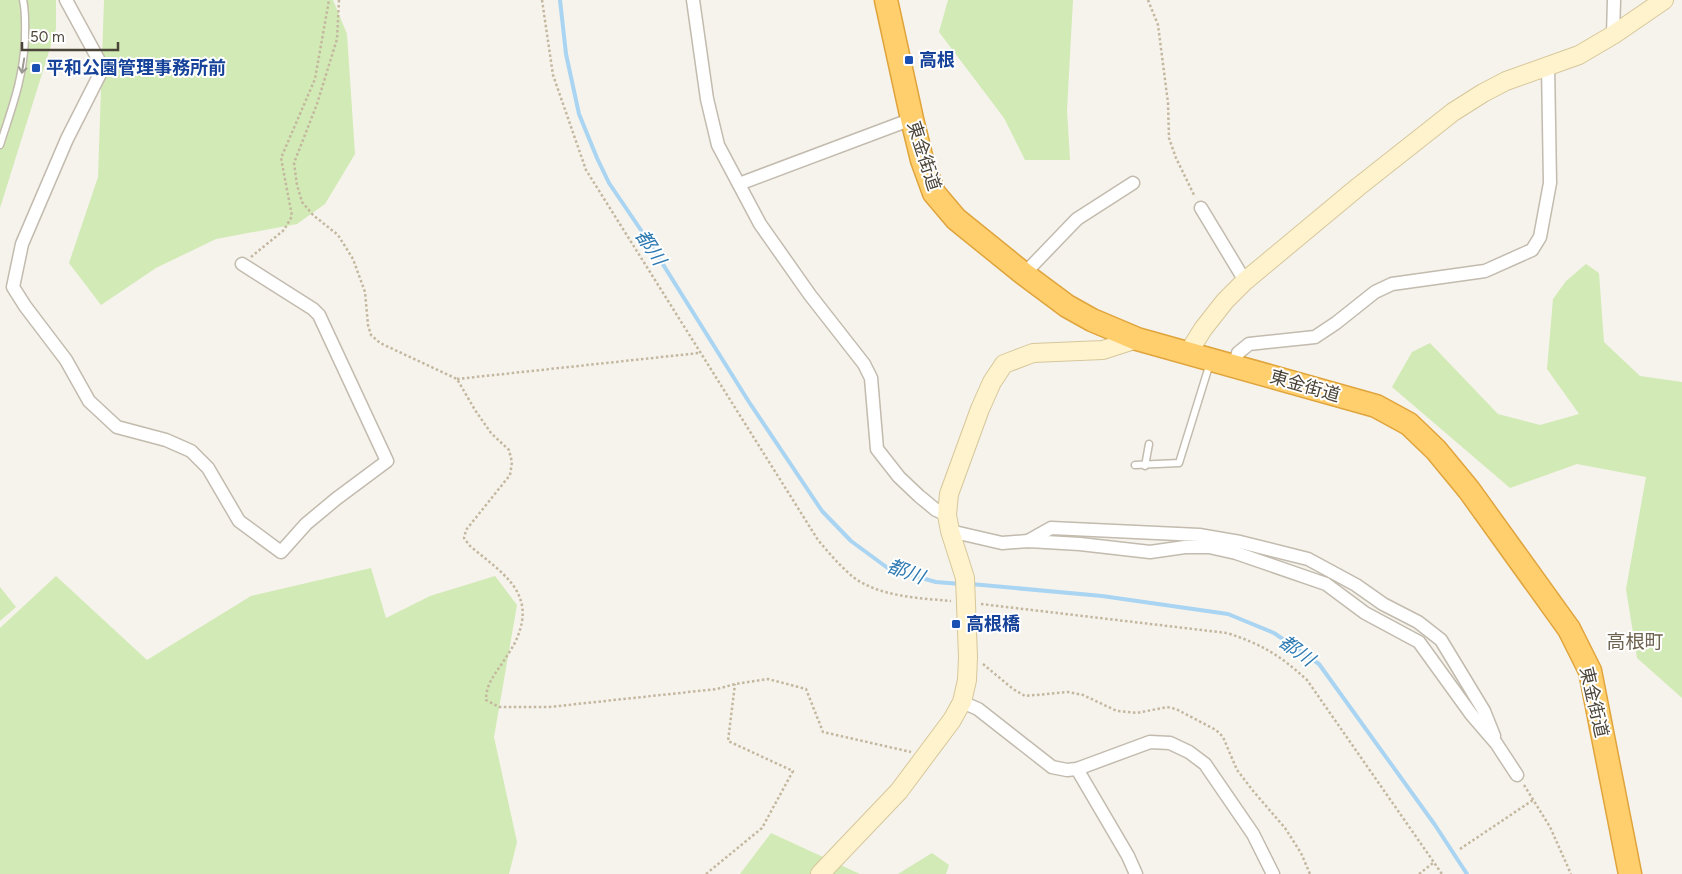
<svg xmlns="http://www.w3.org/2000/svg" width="1682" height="874" viewBox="0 0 1682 874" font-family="Figtree,'Noto Sans JP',sans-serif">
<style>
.green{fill:#d2eab5}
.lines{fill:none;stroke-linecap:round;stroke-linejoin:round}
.stream{stroke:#a9d4f2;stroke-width:4}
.lane-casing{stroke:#c2bbae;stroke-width:9}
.street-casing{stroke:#c2bbae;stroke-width:15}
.secondary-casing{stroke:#d6c79b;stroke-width:20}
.highway-casing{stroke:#e0a43c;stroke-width:25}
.path{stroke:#c4b79f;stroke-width:2.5;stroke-dasharray:2.5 2.5;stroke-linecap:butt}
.lane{stroke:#fff;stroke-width:6}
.street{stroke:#fff;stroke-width:12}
.secondary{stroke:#fff3cd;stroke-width:18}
.highway{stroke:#ffcf6e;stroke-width:22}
.oneway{stroke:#9c9892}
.transit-dot{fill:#1a4fb4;stroke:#fff;stroke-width:2}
.labels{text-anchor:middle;stroke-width:4;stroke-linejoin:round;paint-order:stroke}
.transit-label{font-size:18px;font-weight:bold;fill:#164399;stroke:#fff;text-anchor:start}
.street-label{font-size:18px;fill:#4b4439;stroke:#fff}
.water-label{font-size:19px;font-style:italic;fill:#2e7ab2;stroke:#fff}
.neighbourhood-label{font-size:19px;fill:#6e6250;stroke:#fff}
</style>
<rect width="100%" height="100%" fill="#f6f3ec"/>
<g class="green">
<path d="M0 0H56V29L0 208Z"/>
<path d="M104 0H333L347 34 355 154 325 204 297 224 216 239 156 268 101 305 69 263 98 177Z"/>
<path d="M948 0H1073L1067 110 1070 160H1025L1004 118 939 32Z"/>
<path d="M1586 264 1599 273 1604 342 1640 376 1682 382V698L1637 658 1626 589 1646 477 1577 464 1510 488 1392 387 1412 352 1430 343 1498 414 1540 425 1579 414 1547 369 1553 299 1566 281Z"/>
<path d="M371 568 386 618 430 596 495 576 517 605 494 737 517 842 509 874H0V628L56 576 147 660 251 596Z"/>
<path d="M0 587 16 607 0 621Z"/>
<path d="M771 833 860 874H740Z"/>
<path d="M932 853 949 865 946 874H898Z"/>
</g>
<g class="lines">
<g class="stream">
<path d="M560 0 566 54 579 114 597 158 609 183 649 242 749 402 822 511 851 541 889 569 936 582 961 584"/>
<path d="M971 584 1102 596 1228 614 1274 633 1319 664 1435 825 1467 874"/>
</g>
<defs>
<g id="lane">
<path d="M0 145C12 107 23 80 25 39 25 26 26 12 23 0"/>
<path d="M1135 465 1179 463 1210 363"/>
<path d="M1145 466 1149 444"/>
</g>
<g id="street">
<path d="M66 0 103 68 67 139 22 244 13 287 25 306 66 360 89 401 117 427 166 440 191 451 208 468 239 521 281 552 306 524 336 499 387 461 319 315 313 309 242 264"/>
<path d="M693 0 707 99 718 145 760 224 810 295 864 364 871 378 877 449 899 477 919 496 936 510 947 515"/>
<path d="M1613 35 1614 0"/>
<path d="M739 184 912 119"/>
<path d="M1201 208 1245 281"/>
<path d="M1024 274 1077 219 1133 183"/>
<path d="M1234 366 1238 353 1249 344 1315 337 1336 323 1375 292 1392 284 1485 271 1532 250 1540 237 1550 183 1548 65"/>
<path d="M950 531 1002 543 1028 541 1080 544 1150 552 1185 547H1209L1236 553 1326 584 1365 613 1419 642 1471 714 1496 743 1517 775"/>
<path d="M1028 541 1051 528 1199 535 1240 542 1308 559 1356 585 1383 604 1418 622 1441 640 1484 711 1494 736"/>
<path d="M962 702 978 709 1052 767 1067 770 1077 769 1150 742 1170 743 1189 752 1205 764 1253 834 1273 874"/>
<path d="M1077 769 1128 856 1136 874"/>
</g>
<g id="secondary">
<path d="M1188 353 1203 329 1225 301 1245 281 1358 187 1453 112 1483 93 1506 81 1579 55 1613 35 1664 0"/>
<path d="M820 874 899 791 952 720 962 702 967 680 968 657 965 578 950 531 947 515 949 494 980 409 992 382 1004 364 1033 353 1103 350 1137 339"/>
</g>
<path id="highway" d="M886 0 912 119 922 160 934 193 956 219 1024 274 1067 306 1092 320 1137 339 1376 406 1409 424 1436 450 1469 490 1569 629 1590 671 1630 874"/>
</defs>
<use href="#lane" class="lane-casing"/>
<use href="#street" class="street-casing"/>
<use href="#secondary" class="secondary-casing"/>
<use href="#highway" class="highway-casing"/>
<g class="path">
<path d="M339 0 337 39 317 104 294 163 297 185 302 202 313 215 338 235 353 259 365 292 368 325 371 335 380 343 457 379 475 410 491 433 509 450 512 462 510 475 466 530 464 538 469 545C500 572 537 591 517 638 514 646 508 654 503 662 495 674 486 684 486 700L499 707H549L717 689 735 684 768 679 806 689 823 732 911 752"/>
<path d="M542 0 553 75 586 170 818 540C829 553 840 566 853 577 880 597 919 598 951 601"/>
<path d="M1148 0 1158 25 1168 103 1169 138 1176 158 1195 197"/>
<path d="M251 257 284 230 292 216 281 158 315 79 329 0"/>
<path d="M457 379 699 353"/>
<path d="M981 604 1227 633C1261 644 1280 655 1307 680L1442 874"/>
<path d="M983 664 1013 689 1025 696 1068 692 1083 695 1117 711 1137 713 1167 707 1176 709 1216 730 1223 737 1237 770 1254 792 1285 828 1301 853 1310 874"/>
<path d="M1524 785 1550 827 1571 874"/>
<path d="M1460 849 1533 800"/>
<path d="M706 874 762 828 793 771 728 741 735 684"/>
<path d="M1419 874 1433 863"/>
</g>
<use href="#lane" class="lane"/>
<use href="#street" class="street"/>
<use href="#secondary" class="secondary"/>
<use href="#highway" class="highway"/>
</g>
<defs><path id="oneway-shaft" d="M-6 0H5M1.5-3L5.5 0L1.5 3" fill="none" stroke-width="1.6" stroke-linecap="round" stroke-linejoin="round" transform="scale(1.25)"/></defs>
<use class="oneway" href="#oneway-shaft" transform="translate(23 66) rotate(99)"/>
<g class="transit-dot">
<rect x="904" y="55" width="10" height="10" rx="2.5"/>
<rect x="31" y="63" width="10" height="10" rx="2.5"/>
<rect x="951" y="619" width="10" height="10" rx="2.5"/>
</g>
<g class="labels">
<g class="transit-label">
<text x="919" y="66">高根</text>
<text x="46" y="74">平和公園管理事務所前</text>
<text x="966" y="630">高根橋</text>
</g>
<g class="street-label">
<text transform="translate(924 156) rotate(72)" y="6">東金街道</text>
<text transform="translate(1305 386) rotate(16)" y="6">東金街道</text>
<text transform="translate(1594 702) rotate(77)" y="6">東金街道</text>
</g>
<g class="water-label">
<text transform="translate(651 247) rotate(57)" y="7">都川</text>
<text transform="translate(906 571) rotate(20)" y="7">都川</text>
<text transform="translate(1297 650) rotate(36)" y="7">都川</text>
</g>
<g class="neighbourhood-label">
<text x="1635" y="648">高根町</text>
</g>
</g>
<path d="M22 42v8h96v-8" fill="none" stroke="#4b4439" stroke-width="2.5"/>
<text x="30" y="42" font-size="15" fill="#4b4439" stroke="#ffffff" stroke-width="4" paint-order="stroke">50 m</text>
</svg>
